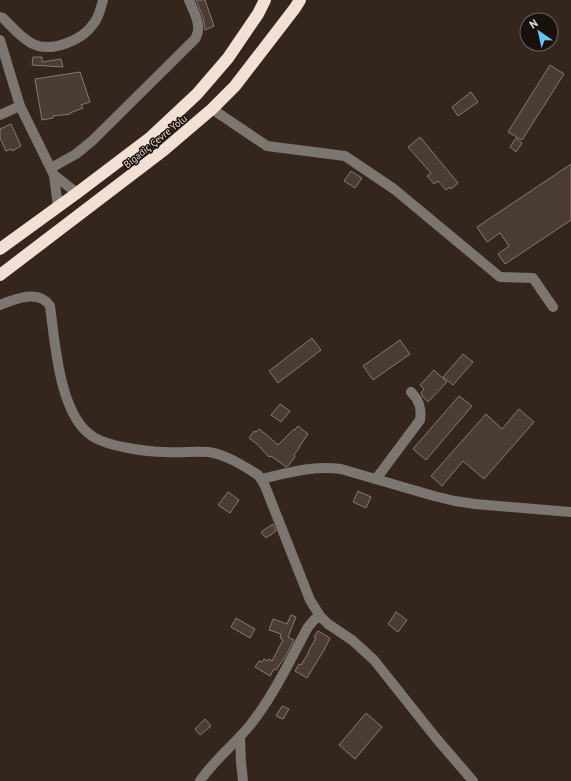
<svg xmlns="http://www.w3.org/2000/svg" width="571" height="781" viewBox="0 0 571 781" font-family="'PT Sans',sans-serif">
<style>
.building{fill:#4c3d34;stroke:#89786e}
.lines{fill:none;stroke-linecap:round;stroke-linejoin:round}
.minor{stroke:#7d7570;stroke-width:10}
.highway{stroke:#f3e0d4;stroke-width:12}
.labels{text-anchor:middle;stroke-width:3;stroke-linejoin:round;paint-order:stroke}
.street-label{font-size:10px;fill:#e6dcd6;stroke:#17100c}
</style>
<rect width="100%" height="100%" fill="#34261d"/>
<g class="building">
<path d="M196 0H205L214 26 205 30 203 17Z"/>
<path d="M33 57H42V62L61 59 63 67 32 65Z"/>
<path d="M550 65 564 74 522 140 508 132Z"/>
<path d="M80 72 90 102 81 105 83 108 70 113V114L53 116V118L42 120 35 79Z"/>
<path d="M471 92 478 102 458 116 452 107Z"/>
<path d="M11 124 21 146 12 151 11 149 6 151 0 138V129Z"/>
<path d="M420 137 458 183 451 189 450 187 446 190 438 181 434 184 427 176 431 173 408 147Z"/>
<path d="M516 138 522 143 516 152 510 147Z"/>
<path d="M571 164V220L505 264 498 254 509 246 500 233 487 242 477 227Z"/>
<path d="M351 171 362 178 355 188 344 181Z"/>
<path d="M312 338 321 350 278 383 269 371Z"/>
<path d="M400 340 410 354 373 380 363 366Z"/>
<path d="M463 354 473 362 453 385 443 377Z"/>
<path d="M434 370 447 382 428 402 423 397 421 393 424 389 420 385Z"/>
<path d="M459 396 472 406 426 460 413 449Z"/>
<path d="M280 404 290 411 281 422 271 415Z"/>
<path d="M519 409 534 422 484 479 463 461 442 486 431 476 486 414 502 429Z"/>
<path d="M298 426 308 434 299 447H300L294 455 295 457 288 466 286 467 271 456 269 457 257 444 249 438 254 431 256 432 259 429 268 436 278 445 294 429 295 430Z"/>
<path d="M358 491 371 497 366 508 353 502Z"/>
<path d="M228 492 239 500 230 513 218 505Z"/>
<path d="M273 524 276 531 266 538 261 532Z"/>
<path d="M396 612 407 620 398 632 388 624Z"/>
<path d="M291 615 296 617 288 637 294 640 285 657 276 670 274 669 270 676 255 667 259 661 262 662 264 659 268 661 269 659 272 661 283 640 280 638 281 634 269 630 273 619 287 624Z"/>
<path d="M236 618 255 629 250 638 231 627Z"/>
<path d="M318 631 330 638 324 650 307 678 295 671 299 664 301 665 309 652H308L316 638 314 637Z"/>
<path d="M282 706 289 709 283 719 276 716Z"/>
<path d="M366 713 382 727 355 759 339 745Z"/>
<path d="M205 719 211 726 200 735 195 729Z"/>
</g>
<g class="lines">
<g class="minor">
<path d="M0 17 3 18C12 27 22 39 33 44 52 53 83 40 94 23 99 17 101 7 103 0"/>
<path d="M0 40 20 106 54 175 77 193"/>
<path d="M212 109 267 146 345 156 394 189 500 277 533 278 553 307"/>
<path d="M0 115 20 106"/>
<path d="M51 168 76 154 92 141 195 39C203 27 194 12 189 0"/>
<path d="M54 175 58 207"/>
<path d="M0 305C15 299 39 289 50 306 55 342 59 414 92 436 106 446 147 452 165 452 179 453 194 451 208 452 225 454 244 466 258 475L261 479 265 486 310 600 320 616 328 624 352 640 374 660 436 738 473 781"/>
<path d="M261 479C288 473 314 465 341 469L434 496 455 501 475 504 571 512"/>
<path d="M376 479 420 420C422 408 419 400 411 392"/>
<path d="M240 737 241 762 243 781"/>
<path d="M200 781C214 760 235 744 251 724 274 695 290 660 308 627L314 620 320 616"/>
</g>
<g class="highway">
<path d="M0 249 77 193 151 137 197 94 228 58 258 14 265 0"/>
<path d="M0 275 164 150 212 109 235 86 295 8 300 0"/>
</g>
</g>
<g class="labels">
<g class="street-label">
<text transform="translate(155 141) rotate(-39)" y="4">Bigadiç Çevre Yolu</text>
</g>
</g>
<g transform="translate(539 32) rotate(326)"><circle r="19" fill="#17100c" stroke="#6a625d"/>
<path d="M0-3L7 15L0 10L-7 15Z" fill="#69c3f1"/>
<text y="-6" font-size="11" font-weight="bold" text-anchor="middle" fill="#e6dcd6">N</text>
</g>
</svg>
